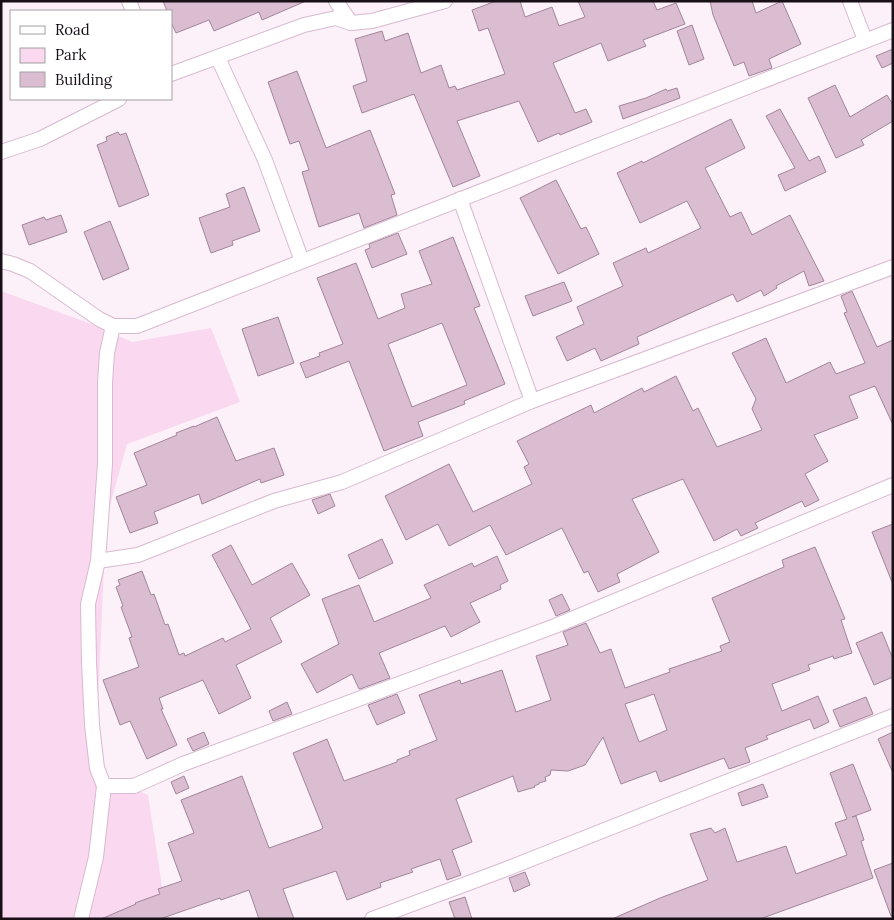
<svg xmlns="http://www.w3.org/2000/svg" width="894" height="920" viewBox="0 0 894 920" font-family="Lora,serif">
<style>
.green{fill:#fad8f0}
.building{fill:#dbbdd2;stroke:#a2859a;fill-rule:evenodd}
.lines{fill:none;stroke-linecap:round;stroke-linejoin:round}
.street-casing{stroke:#d8bad0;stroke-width:16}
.street{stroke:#fff;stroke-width:14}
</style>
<rect width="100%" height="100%" fill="#fcf0f9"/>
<path class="green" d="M1 291 94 325 132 342 211 328 240 402 127 444 106 520 95 772 148 795 167 919H1Z"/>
<g class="building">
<path d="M163 1H306L262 20 259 12 214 31 209 20 176 33 171 22V11H167Z"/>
<path d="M496 1H520L525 17 552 7 559 26 585 17 578 1H653L657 10 676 3 685 24 643 40 646 46 608 61 601 43 553 63 575 113 586 109 592 122 560 135 559 133 538 142 519 101 457 121 480 176 453 187 414 94 362 113 353 86 367 81 355 39 382 31 385 41 408 33 421 73 441 65 449 88 455 86 457 90 505 74 488 28 479 31 472 10Z"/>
<path d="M710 1H752L756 13 782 1 801 44 769 59 772 68 749 76 744 62 734 66 713 15Z"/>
<path d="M692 25 704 59 689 65 677 31Z"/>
<path d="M893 49V63L882 68 876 56Z"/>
<path d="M297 71 326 148 370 130 395 194 391 195 397 215 364 228 359 213 319 227 302 172 309 170 299 141 290 144 268 82Z"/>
<path d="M835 85 850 117 887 95 893 105V121L861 140 864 145 836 158 808 98Z"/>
<path d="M677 88 680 98 623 119 619 106 646 98 666 89 667 91Z"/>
<path d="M780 109 809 161 819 156 826 172 785 191 778 175 795 168 766 116Z"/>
<path d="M731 119 745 148 705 168 730 217 741 212 752 235 790 215 824 281 809 286 804 271 776 286 777 288 764 296 761 290 737 302 733 294 637 337 639 344 601 361 595 348 567 361 556 337 584 324 577 307 623 286 613 263 646 248 648 253 701 228 687 201 640 223 617 173 642 161 643 163Z"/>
<path d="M118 132 120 135 126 133 149 195 119 207 97 145 107 141 106 137Z"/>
<path d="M556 180 581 229 586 227 599 254 558 274 520 198Z"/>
<path d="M244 187 260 231 232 241 233 245 211 253 199 218 230 207 226 194Z"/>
<path d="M61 215 67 232 29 245 22 225 44 217 46 220Z"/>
<path d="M110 221 129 269 103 280 84 232Z"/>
<path d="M398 233 407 254 372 268 365 250 370 248 369 244Z"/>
<path d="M453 237 480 306 474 308 505 384 464 401 465 404 418 422 423 436 384 451 349 361 306 378 300 363 320 356 319 353 343 344 317 278 356 263 378 319 405 308 401 294 432 284 419 251ZM442 323 467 385 412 407 388 344Z"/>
<path d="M564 282 572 301 533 316 525 296Z"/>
<path d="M852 291 877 347 893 340V425L875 386 849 396 858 418 814 435 828 461 805 474 819 500 805 507 802 501 755 523 758 528 741 536 737 529 714 541 683 479 632 499 659 552 617 574 620 582 598 592 588 571 584 573 562 528 506 555 490 525 449 546 438 524 406 540 385 496 449 464 473 512 532 484 524 467 529 464 517 441 591 405 594 413 642 388 644 392 676 376 693 411 698 408 717 447 762 430 752 409 756 399 732 353 766 338 786 383 830 362 836 374 865 363 844 313 847 312 841 296Z"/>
<path d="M278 317 294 363 258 376 242 329Z"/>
<path d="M217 417 236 461 274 448 284 475 261 483 260 479 202 504 199 494 154 512 158 523 130 533 116 497 147 485 134 453 177 435 176 433 194 426V427Z"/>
<path d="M330 494 335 506 318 514 312 500Z"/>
<path d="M893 524V582H892L872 532Z"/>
<path d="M382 539 393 563 359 579 348 555Z"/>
<path d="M231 545 252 585 292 563 310 595 270 618 282 642 236 665 251 698 219 714 203 680 159 698 163 709H161L177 745 147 759 130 721 120 725 103 680 139 667 129 638 132 637 121 607 123 606 116 587 120 585 118 580 142 571 151 595 154 594 165 625 168 624 179 655 184 653 185 656 223 638 225 642 251 629 212 555Z"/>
<path d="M815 547 845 619 841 620 852 653 834 659 833 656 808 665 810 670 772 684 782 711 818 696 829 722 814 729 810 719 766 736 768 739 745 748 750 762 729 769 724 758 660 782 656 771 621 784 603 737 585 765 568 771 551 770 550 775 545 777 546 781 539 783V784L534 786 535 787 518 792 513 776 456 799 472 842 452 850 461 875 447 880 440 859 411 869 413 872 380 883 381 887 347 900 336 871 283 889 294 919H259L249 890 221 900 220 898 160 919H101L136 904 135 903 160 894 158 889 182 881 168 843 194 833 181 800 242 776 269 848 320 830 323 828 293 753 327 739 344 781 397 762V760L410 755 409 751 437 740 419 695 460 680 461 684 502 670 516 712 551 700 536 656 568 645 563 632 586 623 600 653 611 649 625 688 670 672 669 669 722 651 720 646 730 642 712 598 784 567 782 560ZM654 694 667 730 639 742 625 704Z"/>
<path d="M497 556 508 581 500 585 501 589 470 603 480 622 451 637 445 626 379 653 390 678 360 689H359L352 674 317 693 301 664 339 644 322 599 359 585 374 622 431 598 424 585 472 563 474 567Z"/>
<path d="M562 594 570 610 556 616 549 600Z"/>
<path d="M882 632 893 659V677L874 685 856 643Z"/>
<path d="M397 694 405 713 377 725 368 705Z"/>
<path d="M866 697 873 714 840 727 833 710Z"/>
<path d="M287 702 292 714 273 721 269 711Z"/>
<path d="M204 732 209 744 193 751 187 739Z"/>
<path d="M893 732V773L878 739Z"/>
<path d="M853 764 871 810 852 817 856 816 864 840 861 841 873 878 760 919H612L660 898 708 880 690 834 711 828 715 833 725 828 737 862 786 846 796 874 847 855 835 823 847 819 830 773Z"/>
<path d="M184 776 189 788 176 794 171 782Z"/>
<path d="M763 784 768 797 742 806 738 793Z"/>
<path d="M893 863V915L891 916 874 870Z"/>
<path d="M525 872 530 885 514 892 509 878Z"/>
<path d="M465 897 472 919H455L449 902Z"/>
</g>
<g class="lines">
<defs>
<g id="street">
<path d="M129 1 133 11"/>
<path d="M336 1 351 23"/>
<path d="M850 1 865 40"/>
<path d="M218 58 265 160 302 261"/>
<path d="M171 74 304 25 336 18 351 23 372 21 445 1"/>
<path d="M1 152 40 139 119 99"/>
<path d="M460 199 532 401"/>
<path d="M1 261 13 264 30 271 99 319 113 326H137L893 30"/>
<path d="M98 561 138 555 274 501 342 482 532 401 893 267"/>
<path d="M104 786H134L183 764 555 626 893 485"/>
<path d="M81 919 96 857 104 786 97 768 92 725 89 662 88 604 98 561 105 464V383L107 353 113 326"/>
<path d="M372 919 501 871 893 716"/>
</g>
</defs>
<use href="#street" class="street-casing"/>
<use href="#street" class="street"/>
</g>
<rect width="894" height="920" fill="none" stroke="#190f17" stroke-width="5"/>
<rect x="10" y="10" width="162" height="90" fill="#ffffff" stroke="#a39fa2"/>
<rect x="20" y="26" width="25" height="8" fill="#ffffff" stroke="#a39fa2"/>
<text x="55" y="35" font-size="15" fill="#190f17">Road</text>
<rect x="20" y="48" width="25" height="15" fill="#fad8f0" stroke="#a39fa2"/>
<text x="55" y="60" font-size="15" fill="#190f17">Park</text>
<rect x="20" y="72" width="25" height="15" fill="#dbbdd2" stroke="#a39fa2"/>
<text x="55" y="85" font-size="15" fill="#190f17">Building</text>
</svg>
